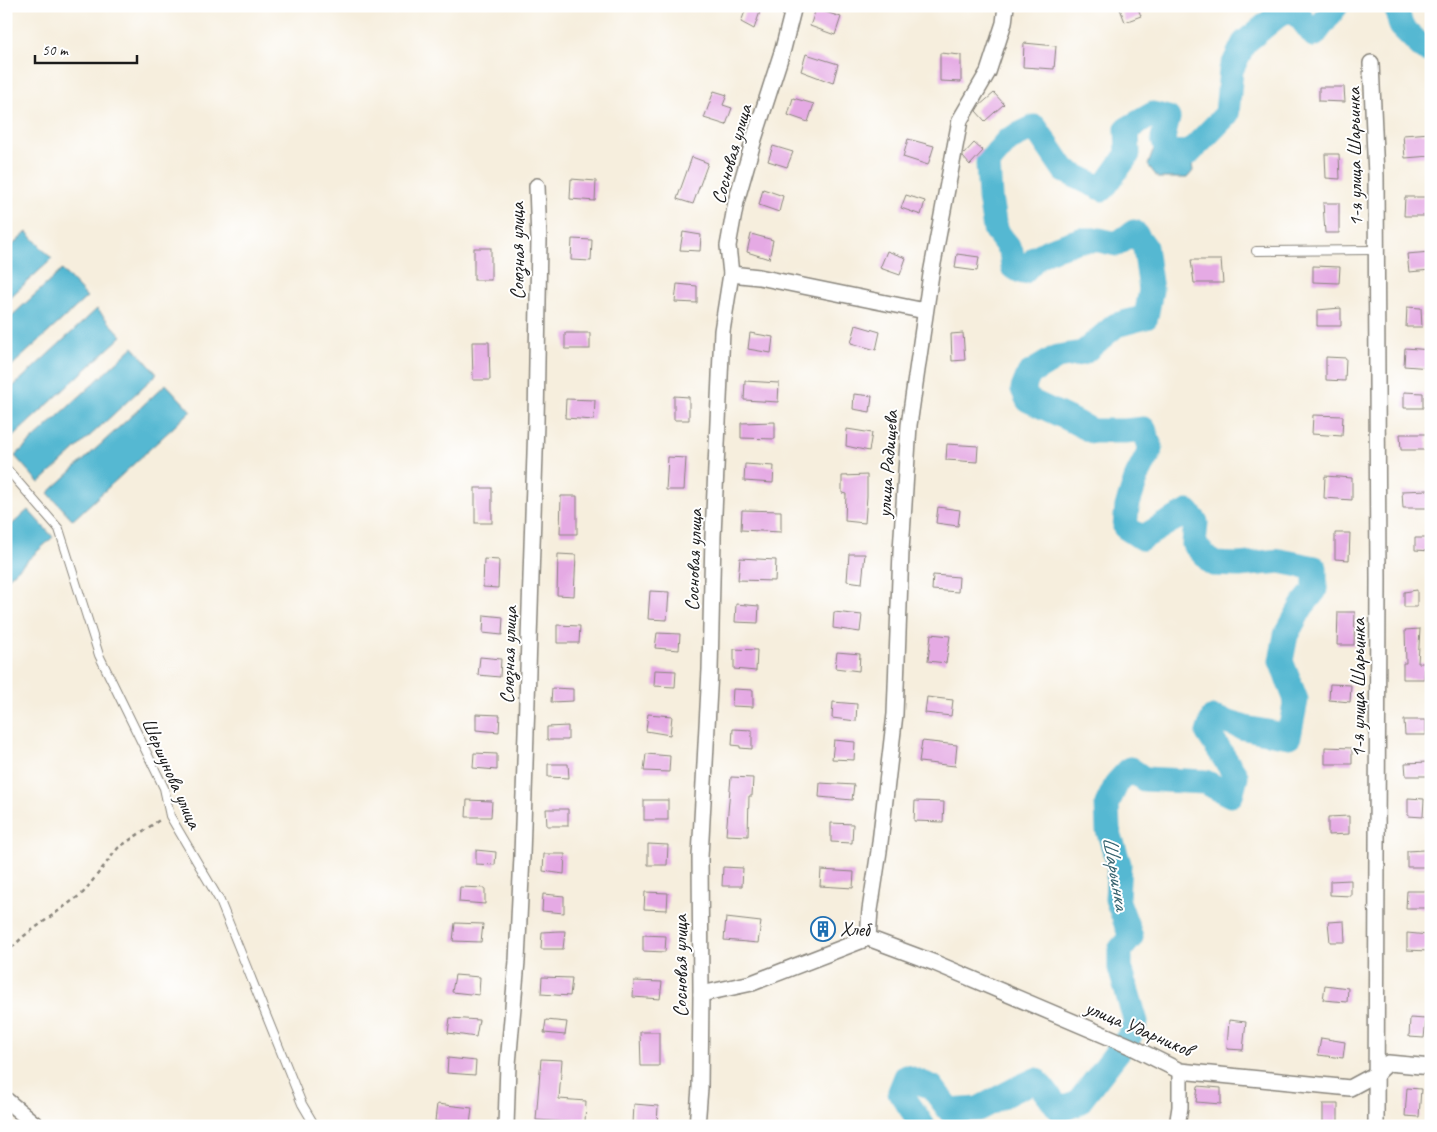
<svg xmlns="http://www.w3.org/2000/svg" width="1437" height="1132" viewBox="0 0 1437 1132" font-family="Caveat,sans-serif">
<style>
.water{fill:#54b8d2;stroke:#386a77}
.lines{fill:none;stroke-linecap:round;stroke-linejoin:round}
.river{stroke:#54b8d2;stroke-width:25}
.building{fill:#e5aae4}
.lane-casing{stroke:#89857c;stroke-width:10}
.street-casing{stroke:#89857c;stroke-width:18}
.path{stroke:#89857c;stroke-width:2.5;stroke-dasharray:4 4;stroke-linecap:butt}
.lane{stroke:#fff;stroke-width:8}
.street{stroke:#fff;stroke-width:15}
.labels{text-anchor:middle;stroke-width:4;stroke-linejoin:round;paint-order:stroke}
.street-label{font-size:20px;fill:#1c1c1c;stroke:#fff}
.poi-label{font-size:20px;fill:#1c1c1c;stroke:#fff;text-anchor:start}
.water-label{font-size:21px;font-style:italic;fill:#35626e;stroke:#fff}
</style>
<rect width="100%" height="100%" fill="#fff"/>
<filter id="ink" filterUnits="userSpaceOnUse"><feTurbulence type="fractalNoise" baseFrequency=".02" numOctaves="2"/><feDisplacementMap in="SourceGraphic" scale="10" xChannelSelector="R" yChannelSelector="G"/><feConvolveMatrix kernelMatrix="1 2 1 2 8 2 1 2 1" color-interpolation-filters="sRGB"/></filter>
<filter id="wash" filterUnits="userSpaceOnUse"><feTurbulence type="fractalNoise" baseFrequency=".0096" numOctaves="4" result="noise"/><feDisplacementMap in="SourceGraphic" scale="20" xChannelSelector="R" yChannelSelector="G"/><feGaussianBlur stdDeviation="1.12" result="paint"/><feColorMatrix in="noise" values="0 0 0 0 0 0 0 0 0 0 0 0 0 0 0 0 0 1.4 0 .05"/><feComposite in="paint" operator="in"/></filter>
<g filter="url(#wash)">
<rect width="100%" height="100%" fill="#f6eedd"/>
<g class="water">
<path d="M1157 140 1170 144 1167 152 1191 158 1193 171 1187 178H1158L1148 165Z"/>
<path d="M27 232 52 259 6 301V251Z"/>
<path d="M62 270 87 297 6 371V321Z"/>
<path d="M97 309 122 336 6 443V393Z"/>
<path d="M133 347 157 374 39 483 15 456Z"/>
<path d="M166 384 191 411 73 520 48 493Z"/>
<path d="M28 510 53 537 6 580V530Z"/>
</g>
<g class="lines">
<g class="river">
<path d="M1396 6 1401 26 1424 49 1431 51"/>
<path d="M923 1126 900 1092 906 1077 932 1087 950 1111 978 1109 1016 1089 1036 1080 1060 1110 1078 1103 1129 1037 1136 1022 1120 968V950L1131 937 1117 899 1119 864 1108 830 1107 804 1117 783 1130 769 1144 779 1205 782 1231 795 1236 776 1208 733 1213 718 1245 728 1289 736 1296 700 1281 661 1286 635 1302 606 1315 590V568L1280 561 1239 565 1213 564 1194 544 1196 522 1188 512 1167 523 1142 538 1125 527 1127 507 1137 476 1151 449 1144 429 1125 431H1092L1069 419 1028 400 1023 389 1029 374 1057 357 1083 353 1116 325 1146 317 1151 290 1145 247 1134 232 1117 244 1099 240H1080L1050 250 1037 257 1023 272 1013 267 1011 251 995 229 990 197 988 163 1008 140 1035 127 1065 171 1103 189 1128 154 1127 129 1153 114 1168 118 1163 138 1167 152 1189 153 1227 114 1231 70 1244 43 1287 8 1300 17 1314 35 1336 6"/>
</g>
</g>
<g id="blocks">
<g class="building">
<path d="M747 6H762L754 29 741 22Z"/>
<path d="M1119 6H1137L1141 16 1125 22Z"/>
<path d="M816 9 841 17 835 35 810 26Z"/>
<path d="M1024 43 1056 46 1054 69 1023 67Z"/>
<path d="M940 53 961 55V82L940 81Z"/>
<path d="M806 54 838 64 833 83 801 71Z"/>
<path d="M1319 87H1344L1345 102 1319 101Z"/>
<path d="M714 91 727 95 723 105 732 108 726 125 704 118Z"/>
<path d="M994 93 1004 104 985 121 976 111 979 106Z"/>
<path d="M793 98 814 104 808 122 788 115Z"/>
<path d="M1431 133V156L1405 158 1403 135Z"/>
<path d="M908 139 934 146 928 165 903 157Z"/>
<path d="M974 143 983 151 970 165 963 157V155Z"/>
<path d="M773 146 793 152 787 167 768 161Z"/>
<path d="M1325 154H1339L1340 179 1326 178Z"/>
<path d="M692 157 708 163 693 204 677 199Z"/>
<path d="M571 179 596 181 595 201 570 199Z"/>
<path d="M763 189 783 196 779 212 759 205Z"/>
<path d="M906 195 925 201 921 215 901 208Z"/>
<path d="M1405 197H1431V216H1404Z"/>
<path d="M1323 203H1339V233H1325Z"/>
<path d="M683 232 701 235 700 251 680 250Z"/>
<path d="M751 234 773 240 769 259 747 252Z"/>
<path d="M572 239 592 240 591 261 571 260Z"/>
<rect x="474" y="248" width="17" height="32"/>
<path d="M887 251 906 258 900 275 880 268Z"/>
<path d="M1430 252 1431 270 1409 272 1407 254Z"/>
<path d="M957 254 979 257 977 271 955 268Z"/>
<path d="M1191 260H1221L1223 283H1194Z"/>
<path d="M1313 266 1340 267 1339 283 1313 282Z"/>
<path d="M677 284 697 286V303L675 302Z"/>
<path d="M1407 307 1421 308 1422 327H1406Z"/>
<path d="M1341 308V326H1317V310Z"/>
<path d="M856 325 880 332 876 350 851 343Z"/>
<rect x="565" y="333" width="25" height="16"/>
<path d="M750 333 773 337 771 353 748 349Z"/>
<path d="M963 333 965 360 952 361 951 334Z"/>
<path d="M472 342H489L490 380H473Z"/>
<path d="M1405 348 1431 350V368L1404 366Z"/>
<path d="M1326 357 1346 358 1345 381 1326 380Z"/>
<path d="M745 381 779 383 778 402 744 400Z"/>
<path d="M1404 392 1423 393V408H1404Z"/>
<path d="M854 394 872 396 870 412 853 409Z"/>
<path d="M674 396 689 397V420H674Z"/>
<path d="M566 399 595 400 594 420 565 418Z"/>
<path d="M1313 415 1343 416 1342 436 1312 434Z"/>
<path d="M775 422V439L741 438V423Z"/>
<path d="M847 429 872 433 869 451 846 446Z"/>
<path d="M1400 434H1427V450H1401Z"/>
<path d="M947 444 978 446 977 462 946 460Z"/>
<path d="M668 457 686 458 684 490H666Z"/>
<path d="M745 464 774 466 773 483 744 481Z"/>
<path d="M867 475V496L865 523 845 521 846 494 842 493V476Z"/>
<path d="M1325 476 1352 478V500L1324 498Z"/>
<rect x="475" y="488" width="17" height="35"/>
<path d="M1429 490 1430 508H1403L1402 491Z"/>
<path d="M561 496H577V534H560Z"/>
<path d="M938 507 960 510 958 526 936 523Z"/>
<path d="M742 510 781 511V532L741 530Z"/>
<path d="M1335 533H1350L1349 560 1335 559Z"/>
<path d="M1415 538H1431V551L1415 550Z"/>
<path d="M558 554 576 555 574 596 557 595Z"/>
<path d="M849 554H865L862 583 847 581Z"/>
<path d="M740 558 776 560 775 581 738 580Z"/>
<path d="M484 559 499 560 498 588 483 587Z"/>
<path d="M933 575 959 577 958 592 932 590Z"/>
<path d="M1417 590V607H1404V592Z"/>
<path d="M650 591 669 592 667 620 648 619Z"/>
<path d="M736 604 759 606 758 623 735 622Z"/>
<path d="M834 612 862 615 860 632 833 628Z"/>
<path d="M1338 612H1355L1354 645H1337Z"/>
<path d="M484 615 503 617 502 635 483 633Z"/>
<path d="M557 625 580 626 579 643H557Z"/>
<path d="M1420 629 1418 663H1425L1424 679H1403V663H1406L1405 630Z"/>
<path d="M657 633 680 634 679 650 655 648Z"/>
<path d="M931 634 950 636 946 663 928 661Z"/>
<path d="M734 649 757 650 756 671 734 669Z"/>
<path d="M837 652 860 654 859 671 835 668Z"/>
<path d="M480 657 501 659 500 677 478 675Z"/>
<path d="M655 670 676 671 675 687 654 686Z"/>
<path d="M1330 684 1351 685 1350 702 1329 700Z"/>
<path d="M552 688 573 689V701L551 702Z"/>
<path d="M733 689 753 690V707L732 706Z"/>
<path d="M927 697 953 700 951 716 925 713Z"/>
<path d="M833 702 857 704 856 721 832 718Z"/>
<path d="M476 714 500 715 499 732 476 730Z"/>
<path d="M648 714 672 716 670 735 646 731Z"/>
<path d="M1404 720H1426V735H1405Z"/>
<path d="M568 726V740H547V727Z"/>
<path d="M733 729 752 730V749L740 748V746L732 745Z"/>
<path d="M834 740 855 742 854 760 832 759Z"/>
<path d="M922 741 957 745 955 766 919 762Z"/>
<path d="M1325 747 1352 748V764H1325Z"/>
<path d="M474 753 497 754V770L473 768Z"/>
<path d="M646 754 670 756 669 772 644 771Z"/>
<path d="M1428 762V776H1406L1405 763Z"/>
<path d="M548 764H568L569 778 548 777Z"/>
<path d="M731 777 753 778 752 796H749L748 836 726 835Z"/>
<path d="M820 783 854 785 852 800 819 797Z"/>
<path d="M1408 798 1424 799 1423 817 1408 816Z"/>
<path d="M467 800 492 801 491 817H466Z"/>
<rect x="644" y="800" width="24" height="20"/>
<path d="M915 801 944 802 943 822 914 821Z"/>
<path d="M546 809H568V826H547Z"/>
<path d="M1349 816V834L1328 835V817Z"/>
<path d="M831 823 853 824 852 843 831 842Z"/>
<path d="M648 844 668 845 667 865H648Z"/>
<path d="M476 850 496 852 495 865 476 864Z"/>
<path d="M1425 850V867H1407V851Z"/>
<path d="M544 854H565L564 874 543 871Z"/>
<path d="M723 867 743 868 742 886H722Z"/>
<path d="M821 870 854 872 853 888 820 886Z"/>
<path d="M1351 880V896L1330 895V881Z"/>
<path d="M460 887 485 888V904L459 902Z"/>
<path d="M1407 891H1427V908H1406Z"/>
<path d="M645 892 668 893 667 910 644 909Z"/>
<path d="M543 894 564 896V913L542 911Z"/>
<path d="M726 918 761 922 758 943 724 940Z"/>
<path d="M829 920 833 932 817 937 813 925Z"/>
<path d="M1344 921 1345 942H1330L1328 922Z"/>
<path d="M455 923 483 924 481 942 453 941Z"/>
<path d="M559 931H565L563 949H541L542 932Z"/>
<path d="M1407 933 1428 935V951L1407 950Z"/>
<path d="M643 935 666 936 665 952 643 951Z"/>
<path d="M455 975 480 977 479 995 452 992Z"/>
<path d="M542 977 572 978 570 996 541 994Z"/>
<path d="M634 981 662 982 660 999 633 997Z"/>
<path d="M1325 985 1348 988 1347 1002 1323 1000Z"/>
<path d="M450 1018 479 1020 476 1037 448 1033Z"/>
<path d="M1410 1018 1426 1019 1424 1038 1409 1037Z"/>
<path d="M546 1020 567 1022 565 1035 544 1033Z"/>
<path d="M1229 1020 1246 1022 1243 1050 1227 1049Z"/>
<path d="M640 1032H659V1066H641Z"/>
<path d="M1321 1038 1345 1042 1343 1058 1318 1055Z"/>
<path d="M448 1058 476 1061 475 1075 447 1073Z"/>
<path d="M541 1059 562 1060 559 1099 586 1101 585 1123 536 1120Z"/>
<path d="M1198 1086 1221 1088V1104L1196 1102Z"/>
<path d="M1407 1088 1421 1089 1419 1117 1405 1116Z"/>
<path d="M437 1104 472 1108 470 1125 435 1121Z"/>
<path d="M634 1104 658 1106 657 1125 633 1124Z"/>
<rect x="1323" y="1104" width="15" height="21"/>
</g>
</g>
</g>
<g filter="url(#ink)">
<use href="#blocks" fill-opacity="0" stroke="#89857c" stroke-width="1"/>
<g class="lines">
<defs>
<g id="lane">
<path d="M1256 251 1376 250"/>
<path d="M6 468 59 529 99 655 164 788 170 816 220 901 302 1104 315 1126"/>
</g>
<g id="street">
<path d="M1371 63 1376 176 1378 579 1376 1126"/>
<path d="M731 274 759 277 925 311"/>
<path d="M868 938 870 910 879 851 895 714 901 551 909 425 931 274 960 120 988 72 1004 23 1006 6"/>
<path d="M868 938 935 963 1130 1046 1180 1071 1350 1088 1376 1074 1388 1063 1431 1067"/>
<path d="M701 994 752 983 868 938"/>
<path d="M6 1100 37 1126"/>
<path d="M506 1126 508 1064 517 961 522 856 536 422 539 240 537 186"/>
<path d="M697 1126 700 1088 701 994 700 857 710 670 713 536 722 331 731 274 728 246 736 202 754 139 783 49 794 6"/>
<path d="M1177 1126 1180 1107V1071"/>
</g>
</defs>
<use href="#lane" class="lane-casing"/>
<use href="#street" class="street-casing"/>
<path class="path" d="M6 953 24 936 83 893 118 848 161 819"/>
<use href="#lane" class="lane"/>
<use href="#street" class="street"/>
</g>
</g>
<defs>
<symbol id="building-ring" viewBox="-11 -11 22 22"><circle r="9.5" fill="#fff" stroke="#1f6fb2" stroke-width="1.5"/><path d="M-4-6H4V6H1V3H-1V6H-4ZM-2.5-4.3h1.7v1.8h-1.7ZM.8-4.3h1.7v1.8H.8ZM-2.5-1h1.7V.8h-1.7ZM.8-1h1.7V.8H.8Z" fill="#1f6fb2"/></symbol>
</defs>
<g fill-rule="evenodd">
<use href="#building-ring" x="809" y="915" width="28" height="28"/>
</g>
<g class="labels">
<g class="street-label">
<text transform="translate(731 154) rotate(-74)" y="7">Сосновая улица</text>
<text transform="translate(1354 157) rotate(-91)" y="7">1-я улица Шарьинка</text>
<text transform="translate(517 251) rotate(-90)" y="7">Союзная улица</text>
<text transform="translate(887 464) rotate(-86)" y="7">улица Радищева</text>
<text transform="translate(693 560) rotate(-88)" y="7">Сосновая улица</text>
<text transform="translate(508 655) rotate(-88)" y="7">Союзная улица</text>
<text transform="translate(1358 688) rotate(-90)" y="7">1-я улица Шарьинка</text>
<text transform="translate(172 773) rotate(66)" y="7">Шершунова улица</text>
<text transform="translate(680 966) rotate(-90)" y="7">Сосновая улица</text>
<text transform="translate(1139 1028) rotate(23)" y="7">улица Ударников</text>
</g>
<g class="poi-label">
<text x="840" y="936">Хлеб</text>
</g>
<g class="water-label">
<text transform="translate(1116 873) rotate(80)" y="7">Шарьинка</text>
</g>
</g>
<rect width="1437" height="1132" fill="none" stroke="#fff" stroke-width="25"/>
<path d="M35 55v8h102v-8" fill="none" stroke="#1c1c1c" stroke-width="2.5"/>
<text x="42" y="55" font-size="15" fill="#1c1c1c" stroke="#ffffff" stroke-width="4" paint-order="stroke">50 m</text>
</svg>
